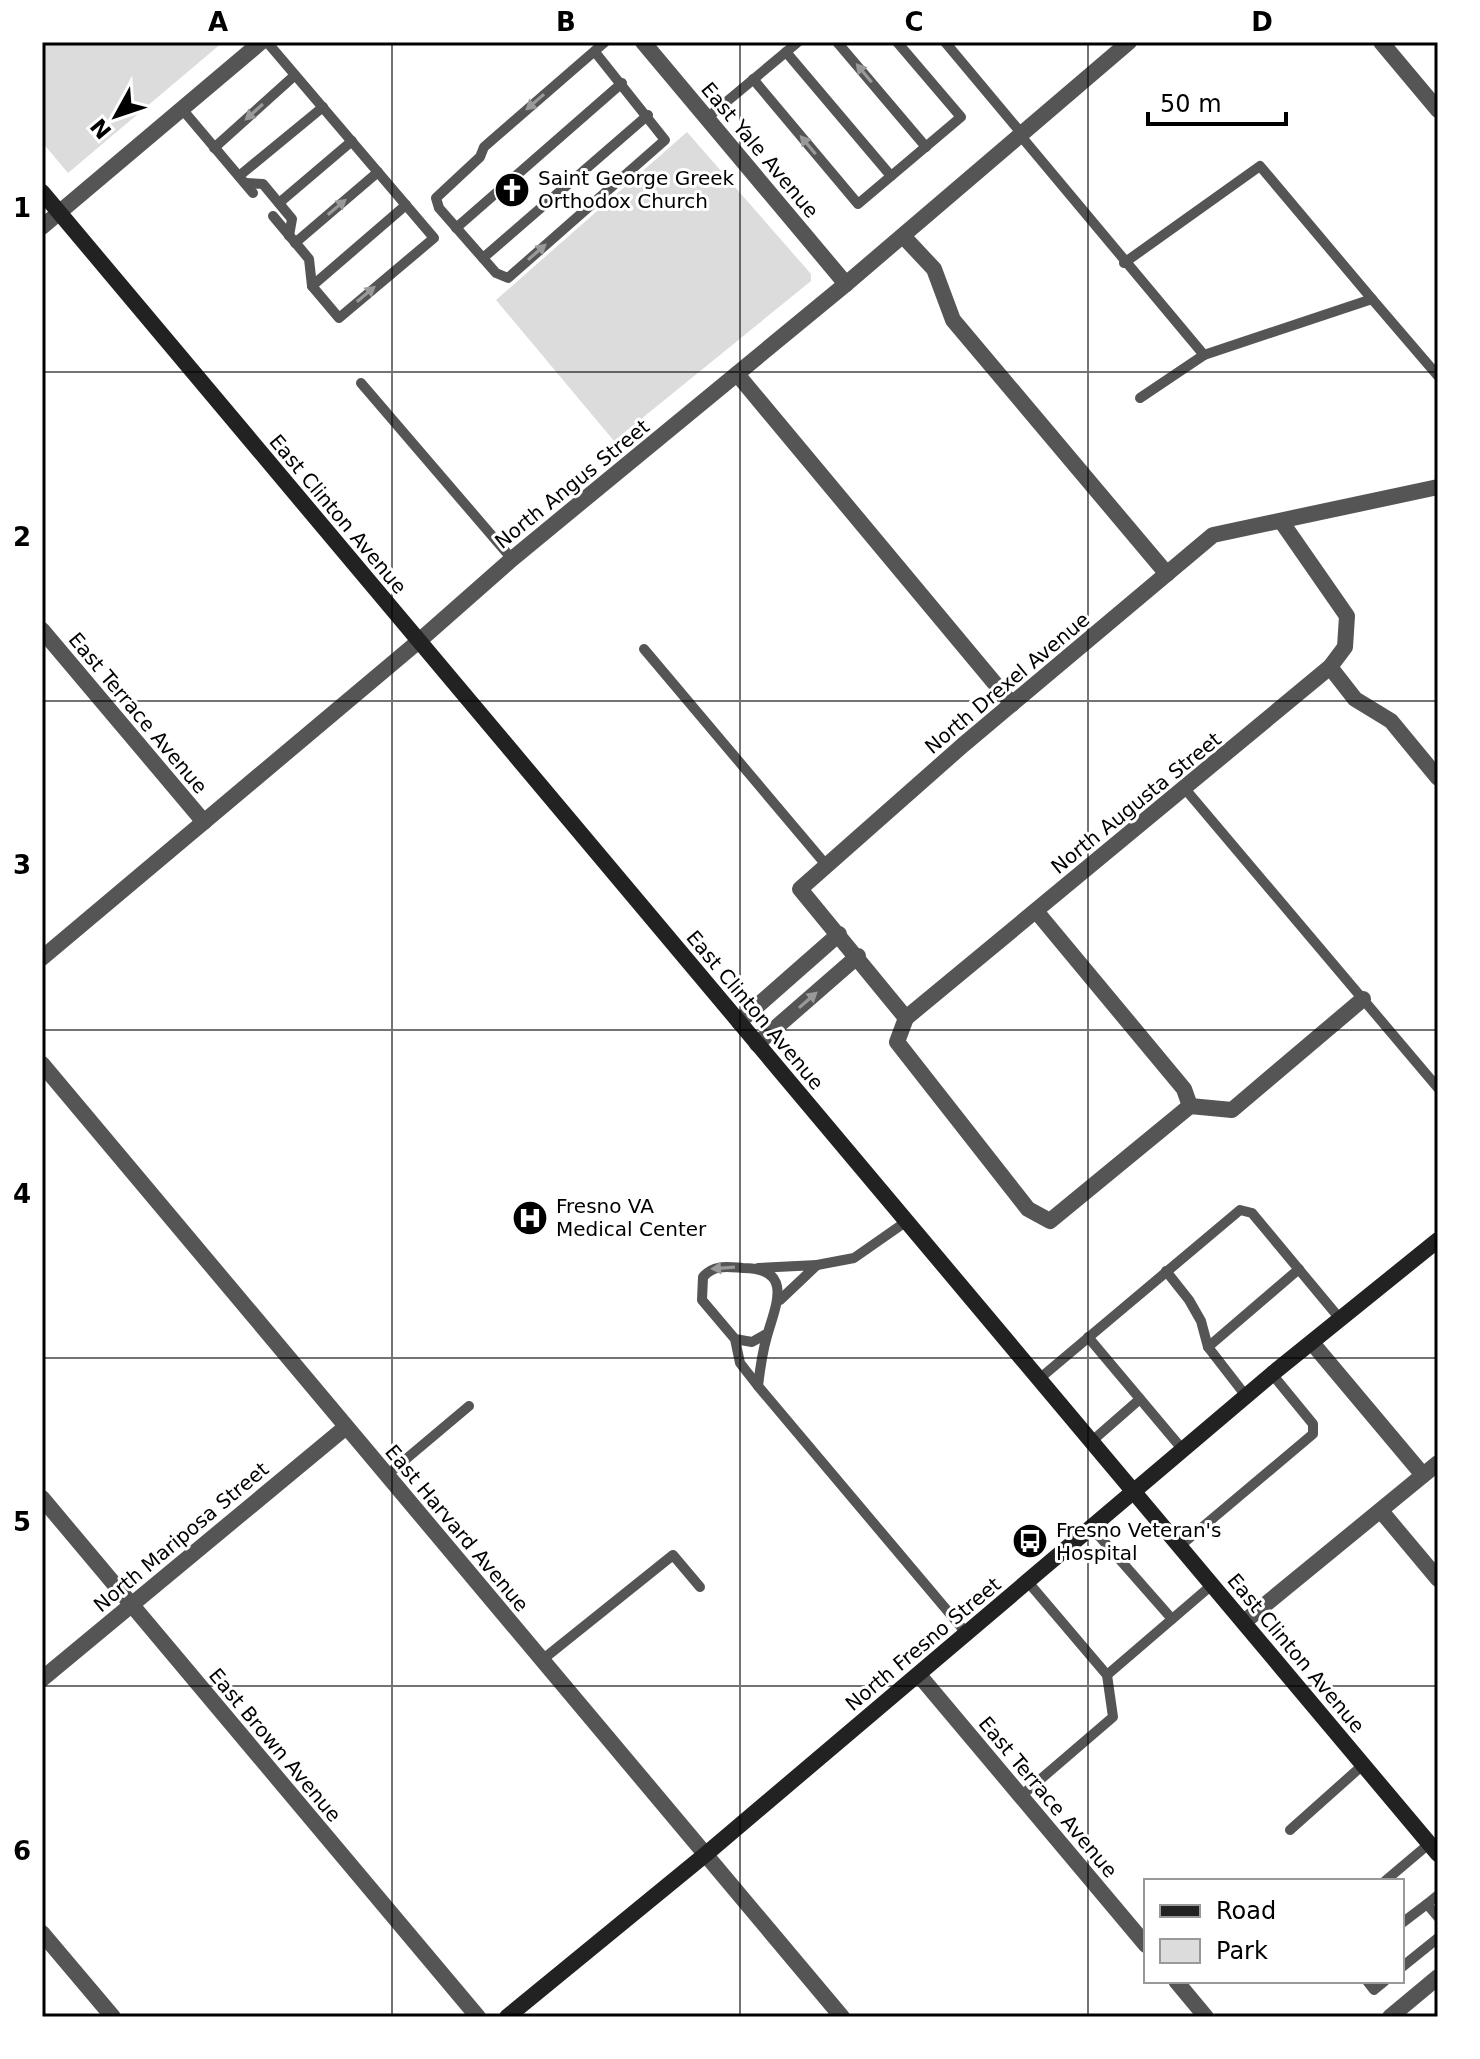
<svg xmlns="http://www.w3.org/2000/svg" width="1480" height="2059" viewBox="0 0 1480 2059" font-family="'DejaVu Sans',sans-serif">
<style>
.green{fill:#dcdcdc}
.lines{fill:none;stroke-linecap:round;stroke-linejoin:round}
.service{stroke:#555;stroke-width:10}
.minor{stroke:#555;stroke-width:16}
.secondary{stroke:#222;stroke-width:16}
.oneway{fill:#999}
.grid{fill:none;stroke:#000;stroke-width:2;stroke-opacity:0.55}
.labels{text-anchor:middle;stroke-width:6;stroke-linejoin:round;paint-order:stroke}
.street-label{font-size:20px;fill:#000;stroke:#fff}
.poi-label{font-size:20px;fill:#000;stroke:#fff;text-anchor:start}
.neatline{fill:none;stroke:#000;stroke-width:3}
.grid-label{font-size:26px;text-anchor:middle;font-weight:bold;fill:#000}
</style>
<rect width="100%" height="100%" fill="#fff"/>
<g class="green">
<path d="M42 42H223L68 173 42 142Z"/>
<path d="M687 132 811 274V281L614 441 496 300Z"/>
</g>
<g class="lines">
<g class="service">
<path d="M267 42 434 238 339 318 312 286 309 259 273 216"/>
<path d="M837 42 926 147"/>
<path d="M945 42 1022 134"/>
<path d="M595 52 665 140 508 278 496 273 439 208 436 198 480 157 484 147 605 42"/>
<path d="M786 52 891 176"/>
<path d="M753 79 858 204 961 117 897 42"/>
<path d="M182 109 253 193"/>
<path d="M707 118 798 42"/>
<path d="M1020 135 1204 355 1372 299 1438 376"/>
<path d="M214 148 294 76"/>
<path d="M239 176 323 107"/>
<path d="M245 183 263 184 292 219 289 236"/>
<path d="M279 203 352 141"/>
<path d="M456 228 622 83"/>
<path d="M295 243 378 172"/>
<path d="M483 258 648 115"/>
<path d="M1124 263 1260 166 1372 299"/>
<path d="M312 286 406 205"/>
<path d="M361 383 512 559"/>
<path d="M1140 398 1204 355"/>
<path d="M644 649 827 866"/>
<path d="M1186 790 1438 1088"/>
<path d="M817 1265 854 1258 907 1221"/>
<path d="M758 1268 817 1265 780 1300"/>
<path d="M1166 1271 1189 1300 1201 1321 1208 1347 1246 1396"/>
<path d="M1088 1337 1183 1450"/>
<path d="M735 1339 740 1363 758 1386C760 1369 762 1353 767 1336 775 1307 795 1268 743 1268 728 1267 714 1264 703 1277L702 1300 735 1339 752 1342 768 1333"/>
<path d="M1208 1347 1299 1269"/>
<path d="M1039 1379 1240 1210 1252 1213 1341 1320"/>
<path d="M758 1386 967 1634"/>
<path d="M1092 1441 1140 1399"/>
<path d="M387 1475 469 1406"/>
<path d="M1092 1528 1172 1619"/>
<path d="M1180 1546 1313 1434V1424L1272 1374"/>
<path d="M542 1660 673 1555 700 1587"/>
<path d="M1107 1675 1213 1584"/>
<path d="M1021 1796 1113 1717 1107 1675 1028 1582"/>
<path d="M1290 1830 1364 1764"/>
<path d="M1385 1881 1430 1843"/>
<path d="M1438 1895 1427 1904 1438 1917"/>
<path d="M1402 1923 1427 1904"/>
<path d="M1402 1967 1438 1938"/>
<path d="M1367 1981 1374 1990 1385 1981"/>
</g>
<g class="minor">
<path d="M643 42 846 284"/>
<path d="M1381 42 1438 110"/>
<path d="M42 227 261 42"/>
<path d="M903 236 934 269 953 320 1167 574"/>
<path d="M737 374 1012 704"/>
<path d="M1438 487 1213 535 963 745 800 889 906 1018 1330 667 1355 699 1391 721 1438 778"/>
<path d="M1281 521 1347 616 1345 647 1330 667"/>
<path d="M42 630 204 822"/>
<path d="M1036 911 1184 1089 1190 1106"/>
<path d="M42 958 419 641 512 559 846 284 1129 42"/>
<path d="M906 1018 897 1042 1028 1209 1050 1221 1190 1106 1232 1110 1363 999"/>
<path d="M739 1022 839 934"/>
<path d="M757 1044 858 956"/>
<path d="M42 1064 842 2017"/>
<path d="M1313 1344 1423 1475"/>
<path d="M42 1498 478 2017"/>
<path d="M1381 1511 1438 1579"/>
<path d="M1244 1622 1438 1463"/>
<path d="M919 1675 1146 1945"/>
<path d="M42 1679 346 1427"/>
<path d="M42 1933 113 2017"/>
<path d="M1176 1981 1206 2017"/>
<path d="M1390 2017 1438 1977"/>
</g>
<g class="secondary">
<path d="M42 192 1438 1854"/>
<path d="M507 2017 706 1854 1272 1374 1438 1240"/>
</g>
</g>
<defs><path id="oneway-solid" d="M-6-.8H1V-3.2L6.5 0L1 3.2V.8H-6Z" transform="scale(2)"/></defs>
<g class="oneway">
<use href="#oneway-solid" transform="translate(864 73) rotate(-130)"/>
<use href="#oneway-solid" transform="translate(535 102) rotate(139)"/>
<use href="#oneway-solid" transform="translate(254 112) rotate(138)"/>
<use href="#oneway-solid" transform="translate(808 145) rotate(-130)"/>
<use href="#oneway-solid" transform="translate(337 207) rotate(-40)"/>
<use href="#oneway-solid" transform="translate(537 252) rotate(-41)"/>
<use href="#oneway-solid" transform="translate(366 294) rotate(-40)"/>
<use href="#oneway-solid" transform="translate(808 1000) rotate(-41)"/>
<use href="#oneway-solid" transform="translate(723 1268) rotate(176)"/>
</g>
<path class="grid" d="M392 42V2017M740 42V2017M1088 42V2017M42 372H1438M42 701H1438M42 1030H1438M42 1358H1438M42 1686H1438"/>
<defs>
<symbol id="church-disc" viewBox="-11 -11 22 22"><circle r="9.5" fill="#000" stroke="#fff"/><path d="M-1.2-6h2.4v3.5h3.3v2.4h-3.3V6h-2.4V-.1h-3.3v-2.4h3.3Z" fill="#fff"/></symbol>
<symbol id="hospital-disc" viewBox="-11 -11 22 22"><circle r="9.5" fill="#000" stroke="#fff"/><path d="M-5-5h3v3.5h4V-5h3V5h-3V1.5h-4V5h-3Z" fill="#fff"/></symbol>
<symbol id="bus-disc" viewBox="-11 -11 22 22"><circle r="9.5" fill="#000" stroke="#fff"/><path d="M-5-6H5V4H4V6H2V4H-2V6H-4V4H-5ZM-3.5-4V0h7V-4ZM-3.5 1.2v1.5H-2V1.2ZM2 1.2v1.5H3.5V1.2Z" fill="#fff"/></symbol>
</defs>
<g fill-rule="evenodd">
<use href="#church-disc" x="492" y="170" width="40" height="40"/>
<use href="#hospital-disc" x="510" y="1198" width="40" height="40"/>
<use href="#bus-disc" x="1010" y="1521" width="40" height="40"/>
</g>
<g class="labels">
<g class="street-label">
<text transform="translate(760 150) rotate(50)" y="7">East Yale Avenue</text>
<text transform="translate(572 484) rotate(-39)" y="7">North Angus Street</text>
<text transform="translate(338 514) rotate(50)" y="7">East Clinton Avenue</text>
<text transform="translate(1007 683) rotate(-40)" y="7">North Drexel Avenue</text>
<text transform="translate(138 713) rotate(50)" y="7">East Terrace Avenue</text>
<text transform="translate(1136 803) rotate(-39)" y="7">North Augusta Street</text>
<text transform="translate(755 1010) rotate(50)" y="7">East Clinton Avenue</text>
<text transform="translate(457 1528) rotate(50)" y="7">East Harvard Avenue</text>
<text transform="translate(181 1537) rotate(-40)" y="7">North Mariposa Street</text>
<text transform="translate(923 1644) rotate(-40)" y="7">North Fresno Street</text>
<text transform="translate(1296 1653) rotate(50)" y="7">East Clinton Avenue</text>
<text transform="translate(275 1745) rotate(50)" y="7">East Brown Avenue</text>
<text transform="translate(1048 1797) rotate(50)" y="7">East Terrace Avenue</text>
</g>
<g class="poi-label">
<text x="538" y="185">Saint George Greek<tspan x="538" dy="23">Orthodox Church</tspan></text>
<text x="556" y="1213">Fresno VA<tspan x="556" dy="23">Medical Center</tspan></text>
<text x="1056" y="1537">Fresno Veteran's<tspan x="1056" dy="23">Hospital</tspan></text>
</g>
</g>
<rect width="1480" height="2059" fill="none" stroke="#ffffff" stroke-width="88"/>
<rect x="1144" y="1879" width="260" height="104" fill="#ffffff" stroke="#999999" stroke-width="2"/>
<rect x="1160" y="1905" width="40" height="12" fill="#222222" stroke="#999999" stroke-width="2"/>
<text x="1216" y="1919" font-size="24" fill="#000000">Road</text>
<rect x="1160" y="1939" width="40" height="24" fill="#dcdcdc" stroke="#999999" stroke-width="2"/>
<text x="1216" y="1959" font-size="24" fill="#000000">Park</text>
<g transform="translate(116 116) rotate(230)" stroke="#ffffff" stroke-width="6" paint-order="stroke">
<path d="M0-6L14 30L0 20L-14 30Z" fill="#000000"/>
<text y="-12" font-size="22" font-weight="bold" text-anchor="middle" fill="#000000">N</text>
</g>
<path d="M1148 112v12h138v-12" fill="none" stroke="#000000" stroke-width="4"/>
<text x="1160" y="112" font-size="24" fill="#000000" stroke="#ffffff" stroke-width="6" paint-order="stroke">50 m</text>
<rect x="44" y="44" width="1392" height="1971" class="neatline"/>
<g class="grid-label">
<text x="218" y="31">A</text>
<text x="566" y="31">B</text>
<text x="914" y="31">C</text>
<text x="1262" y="31">D</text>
<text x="22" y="217">1</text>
<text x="22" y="546">2</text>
<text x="22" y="874">3</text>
<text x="22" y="1203">4</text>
<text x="22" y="1531">5</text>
<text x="22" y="1860">6</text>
</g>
</svg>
